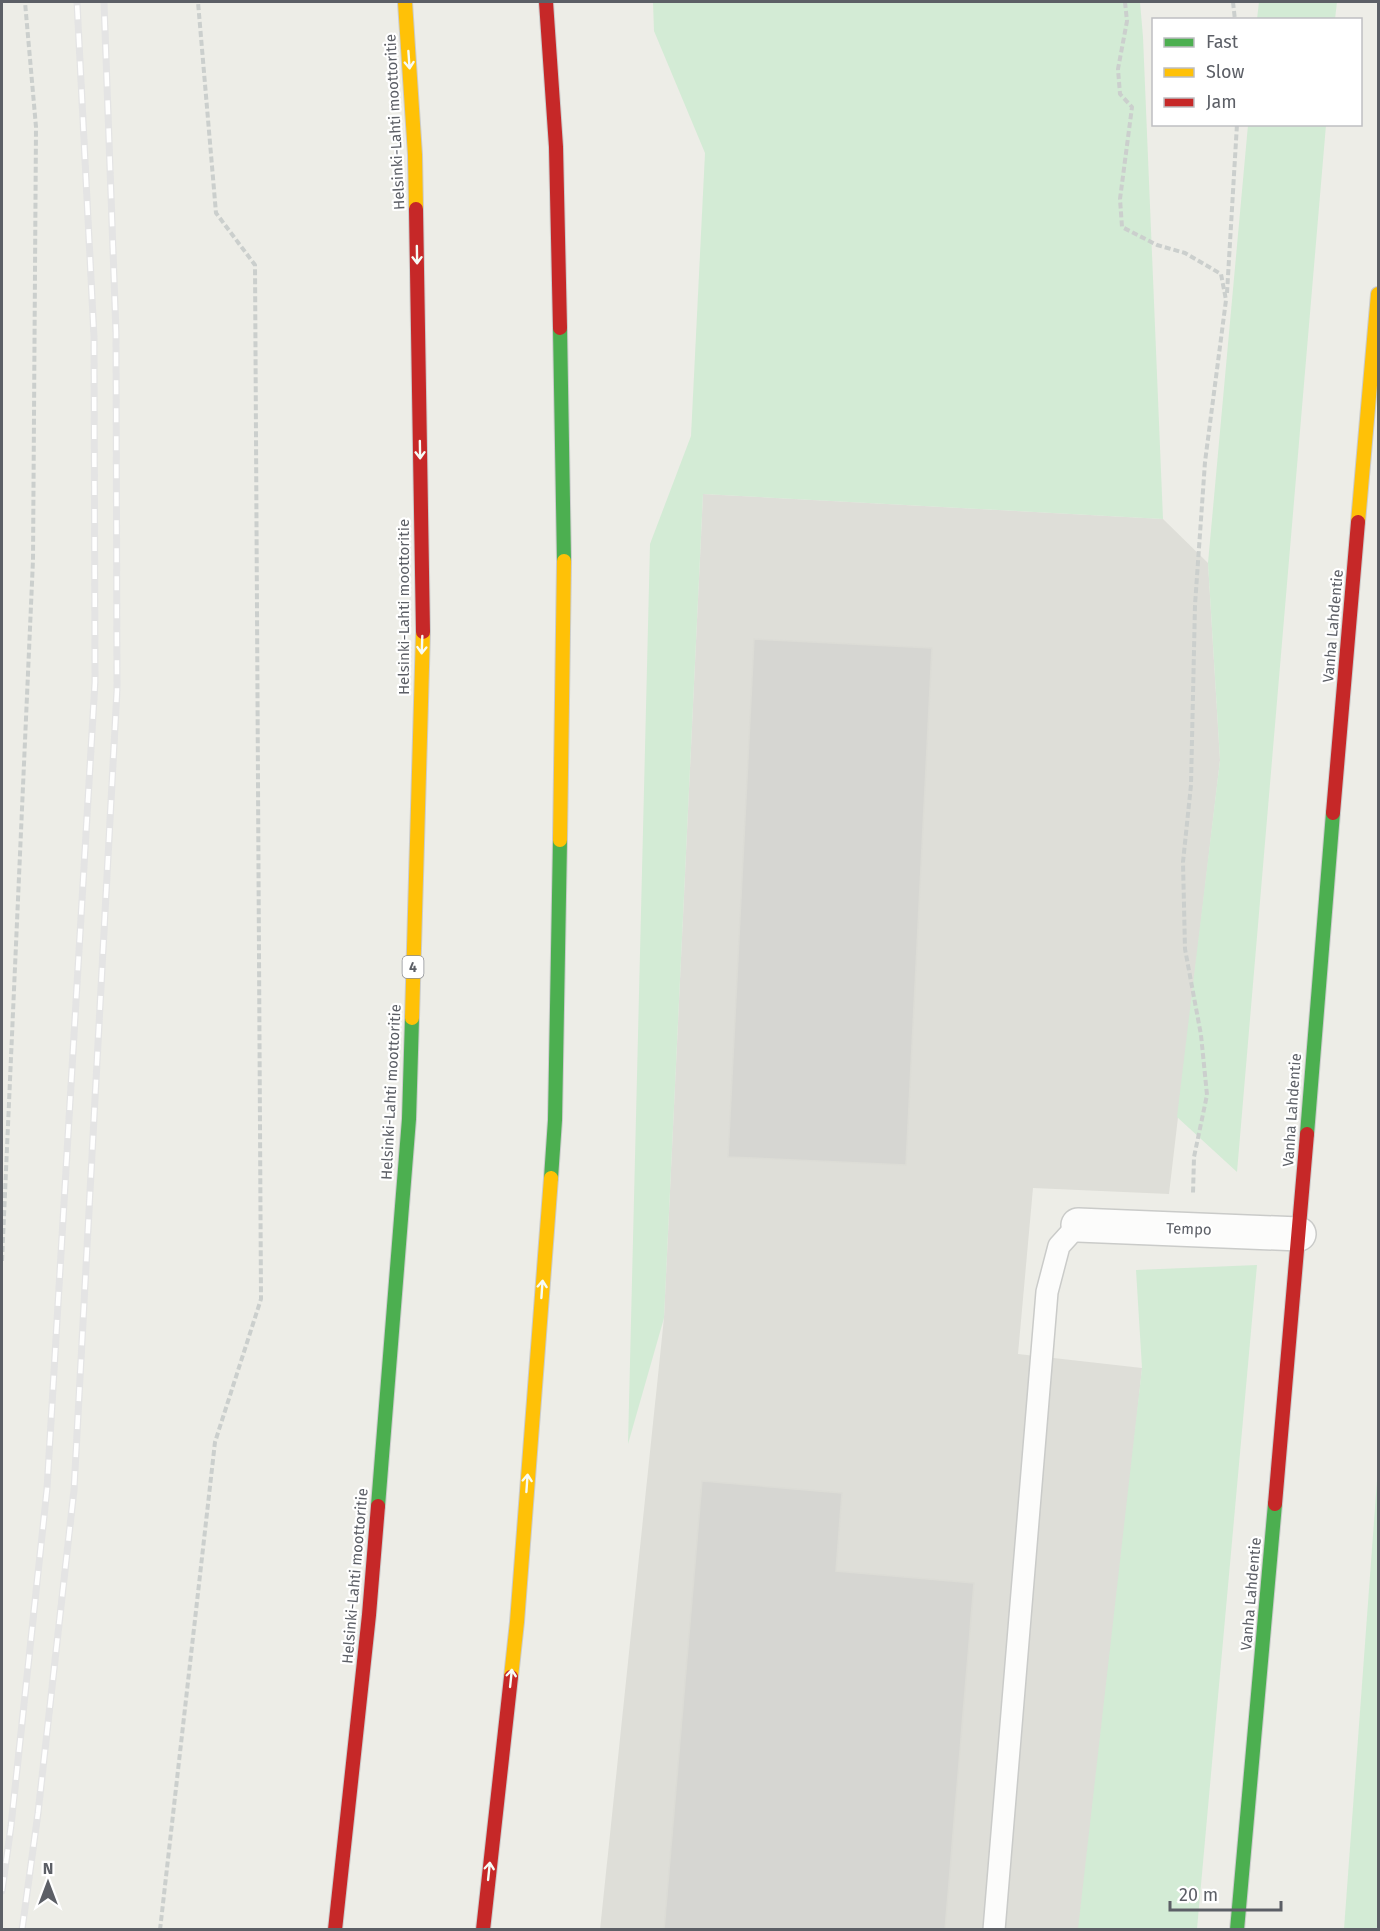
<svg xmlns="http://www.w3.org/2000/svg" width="1380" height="1931" viewBox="0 0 1380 1931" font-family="'Fira Sans',sans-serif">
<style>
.industrial{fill:#deded8}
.green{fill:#d3ebd5}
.building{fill:#d6d6d2;stroke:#dcdcd6;stroke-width:1.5}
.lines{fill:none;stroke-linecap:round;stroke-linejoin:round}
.lane-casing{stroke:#cacbc9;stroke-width:24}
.street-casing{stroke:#cacbc9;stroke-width:36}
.fast-casing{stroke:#cbcccc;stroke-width:16}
.slow-casing{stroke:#cbcccc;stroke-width:16}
.jam-casing{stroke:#cbcccc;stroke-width:16}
.path{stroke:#cbcfcd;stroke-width:4;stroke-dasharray:6 3;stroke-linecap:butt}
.lane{stroke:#fcfcfb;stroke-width:21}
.street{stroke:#fcfcfb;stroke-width:33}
.fast{stroke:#4caf50;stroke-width:14}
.slow{stroke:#ffc107;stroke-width:14}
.jam{stroke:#c62828;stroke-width:14}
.rail-casing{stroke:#e4e4e4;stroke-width:7}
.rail{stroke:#fff;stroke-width:4.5;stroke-dasharray:14;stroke-linecap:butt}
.oneway{stroke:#f6fbf6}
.labels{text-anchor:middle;stroke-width:4.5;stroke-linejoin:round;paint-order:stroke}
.shield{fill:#fff;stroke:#8d8f94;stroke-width:1.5}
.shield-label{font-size:14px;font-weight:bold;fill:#5c5f66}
.street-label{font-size:15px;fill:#5c5f66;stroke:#fff}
</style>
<rect width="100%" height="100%" fill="#edede7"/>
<path class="industrial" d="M703 494 1163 519 1208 563 1220 760 1169 1194 1033 1188 1018 1354 1142 1368 1083 1929 600 1930 664 1318Z"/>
<g class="green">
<path d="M653 2H1140L1143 37 1163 519 703 494 664 1318 628 1444 650 544 691 436 705 153 654 31Z"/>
<path d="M1259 2H1337L1335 19H1257Z"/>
<path d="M1248 125H1326L1237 1172 1177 1117 1220 760 1208 563Z"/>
<path d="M1257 1265 1197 1929H1078L1142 1368 1136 1270Z"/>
<path d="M1378 1467V1929H1344Z"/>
</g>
<g class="building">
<path d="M754 639 932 648 906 1165 728 1157Z"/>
<path d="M702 1481 842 1493 836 1571 974 1583 945 1930H664Z"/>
</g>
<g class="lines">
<defs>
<path id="lane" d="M994 1930 1047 1292 1059 1246 1078 1225"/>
<path id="street" d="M1078 1225 1299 1234"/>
<g id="fast">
<path d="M560 328 564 561"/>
<path d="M1307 1134 1333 813"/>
<path d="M551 1178 555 1120 560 840"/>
<path d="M378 1506 409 1119 412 1018"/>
<path d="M1237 1930 1275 1504"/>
</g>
<g id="slow">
<path d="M405 2 415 155 416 209"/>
<path d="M1358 522 1378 294"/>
<path d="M560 840 564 561"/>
<path d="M412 1018 423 632"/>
<path d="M511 1677 517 1622 551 1178"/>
</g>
<g id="jam">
<path d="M546 2 556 147 560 328"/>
<path d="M416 209 423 632"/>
<path d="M1333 813 1358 522"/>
<path d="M1275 1504 1307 1134"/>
<path d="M335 1930 369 1615 378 1506"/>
<path d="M483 1930 511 1677"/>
</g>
</defs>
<use href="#lane" class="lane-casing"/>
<use href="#street" class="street-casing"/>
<use href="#fast" class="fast-casing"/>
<use href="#slow" class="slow-casing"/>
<use href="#jam" class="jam-casing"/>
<g class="path">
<path d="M1125 2 1127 21 1118 69 1120 94 1132 107 1120 199 1122 227 1157 245 1185 253 1221 274 1226 300 1205 462 1195 605 1191 785 1183 862 1185 949 1201 1035 1207 1095 1194 1157 1193 1194"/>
<path d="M1233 2 1235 20"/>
<path d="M1227 293 1237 124"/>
<path d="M2 1261 33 560 36 127 25 2"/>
<path d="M160 1930 215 1442 261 1299 255 265 216 213 198 2"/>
</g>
<use href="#lane" class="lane"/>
<use href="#street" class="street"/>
<use href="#fast" class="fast"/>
<use href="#slow" class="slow"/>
<use href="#jam" class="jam"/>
<defs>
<g id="rail">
<path d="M2 1891 11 1826 47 1489 95 682 94 337 77 2"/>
<path d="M22 1930 38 1813 74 1490 117 690 116 333 104 2"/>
</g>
</defs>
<use href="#rail" class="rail-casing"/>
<use href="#rail" class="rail"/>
</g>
<defs><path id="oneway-shaft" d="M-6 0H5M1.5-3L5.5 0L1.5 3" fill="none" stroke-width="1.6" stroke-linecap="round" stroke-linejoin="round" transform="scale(1.5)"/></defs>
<g class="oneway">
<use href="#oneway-shaft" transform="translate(409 60) rotate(86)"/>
<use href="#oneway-shaft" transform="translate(417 255) rotate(89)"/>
<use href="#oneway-shaft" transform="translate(420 450) rotate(89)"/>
<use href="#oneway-shaft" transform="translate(422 645) rotate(92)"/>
<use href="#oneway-shaft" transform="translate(542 1289) rotate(-86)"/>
<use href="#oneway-shaft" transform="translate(527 1483) rotate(-86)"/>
<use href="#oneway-shaft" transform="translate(511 1678) rotate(-84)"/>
<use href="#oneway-shaft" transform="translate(489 1871) rotate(-84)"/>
</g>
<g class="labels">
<rect class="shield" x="402.5" y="956" width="21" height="22" rx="4.5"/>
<g class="shield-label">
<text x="413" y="972">4</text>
</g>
<g class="street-label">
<text transform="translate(395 122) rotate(-93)" y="5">Helsinki-Lahti moottoritie</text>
<text transform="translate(404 607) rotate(-90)" y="5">Helsinki-Lahti moottoritie</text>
<text transform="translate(1333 626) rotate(-85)" y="5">Vanha Lahdentie</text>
<text transform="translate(391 1092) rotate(-87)" y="5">Helsinki-Lahti moottoritie</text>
<text transform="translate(1292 1110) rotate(-86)" y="5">Vanha Lahdentie</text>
<text transform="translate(1189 1229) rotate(2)" y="5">Tempo</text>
<text transform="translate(355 1576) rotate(-85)" y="5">Helsinki-Lahti moottoritie</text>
<text transform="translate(1251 1594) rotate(-85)" y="5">Vanha Lahdentie</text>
</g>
</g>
<rect width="1380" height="1931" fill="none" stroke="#5c5f66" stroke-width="6"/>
<rect x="1152" y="18" width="210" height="108" fill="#ffffff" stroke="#bebfc2" stroke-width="1.5"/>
<rect x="1164" y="38" width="30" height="9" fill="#4caf50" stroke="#bebfc2" stroke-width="1.5"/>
<text x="1206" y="48" font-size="18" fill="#5c5f66">Fast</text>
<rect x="1164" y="68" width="30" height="9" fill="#ffc107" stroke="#bebfc2" stroke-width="1.5"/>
<text x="1206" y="78" font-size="18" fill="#5c5f66">Slow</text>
<rect x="1164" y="98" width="30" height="9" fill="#c62828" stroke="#bebfc2" stroke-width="1.5"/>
<text x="1206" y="108" font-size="18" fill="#5c5f66">Jam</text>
<g transform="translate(48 1883)" stroke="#ffffff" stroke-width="4.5" paint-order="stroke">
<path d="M0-4.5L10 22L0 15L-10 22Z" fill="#5c5f66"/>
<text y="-9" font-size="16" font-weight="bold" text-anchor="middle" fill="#5c5f66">N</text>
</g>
<path d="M1170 1901v9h111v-9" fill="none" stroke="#5c5f66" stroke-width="3"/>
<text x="1179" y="1901" font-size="18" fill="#5c5f66" stroke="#ffffff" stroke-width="4.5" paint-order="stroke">20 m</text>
</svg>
